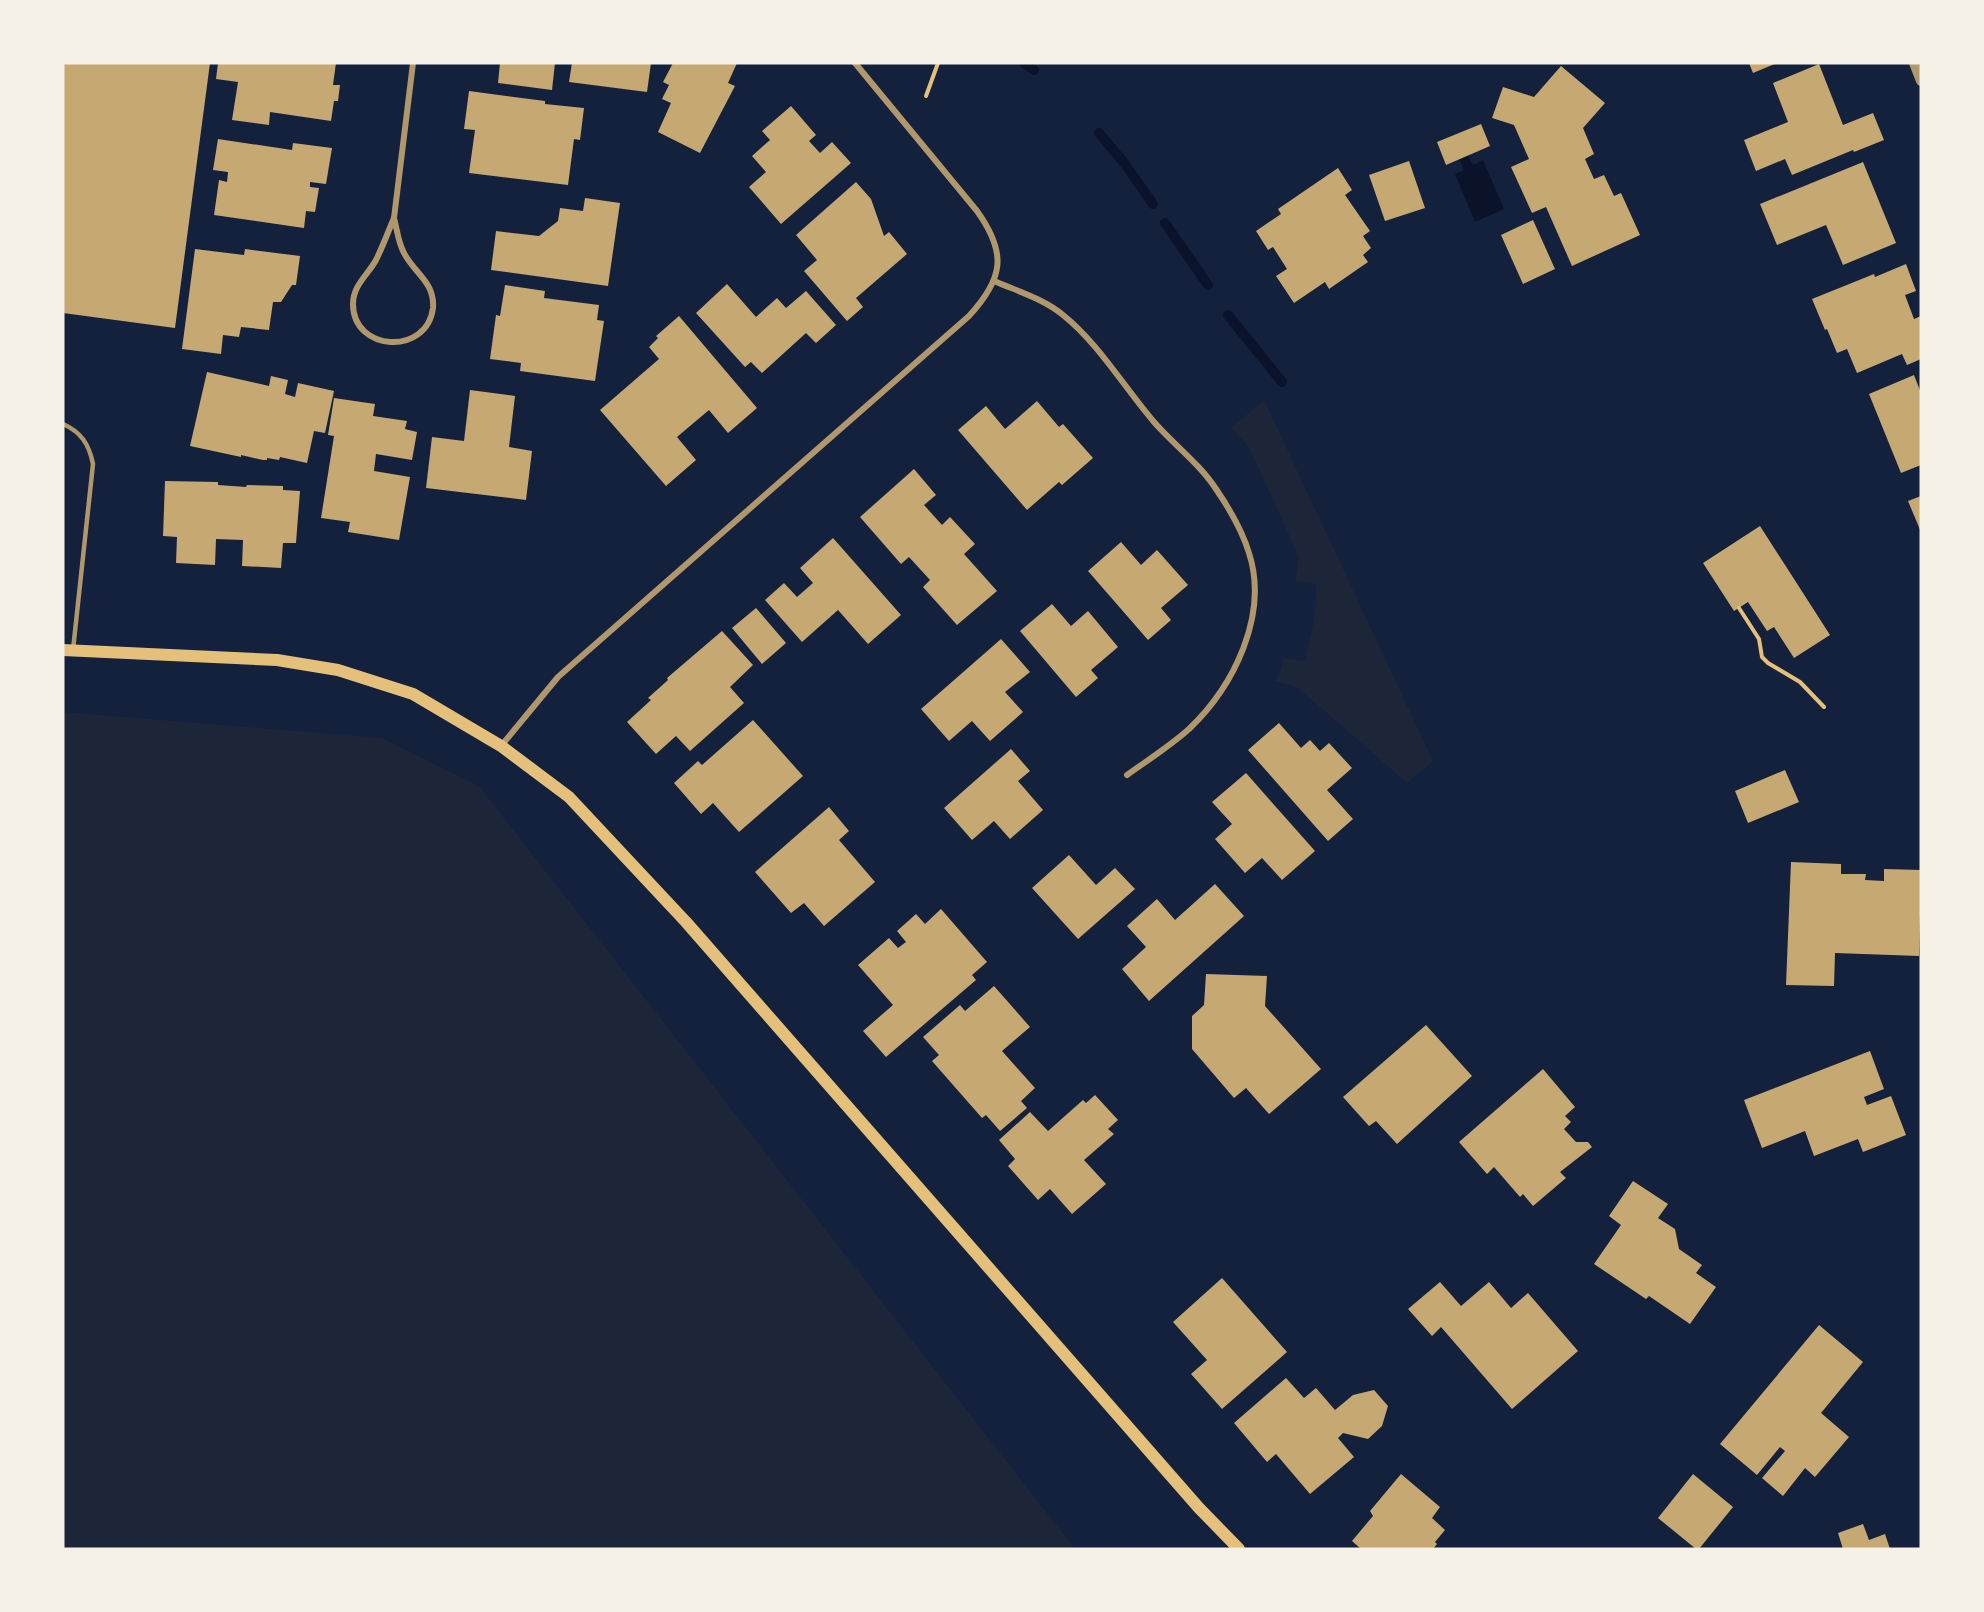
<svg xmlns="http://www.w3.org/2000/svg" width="1984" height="1612" viewBox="0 0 1984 1612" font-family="Jost,sans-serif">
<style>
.green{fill:#1d2539}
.water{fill:#0b132b}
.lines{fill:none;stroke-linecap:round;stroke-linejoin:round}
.stream{stroke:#0b132b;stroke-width:10}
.building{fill:#c6a872}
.path{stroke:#e5c07b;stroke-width:4}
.service{stroke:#b1986c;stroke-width:4.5}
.minor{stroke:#b1986c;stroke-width:6}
.tertiary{stroke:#b1986c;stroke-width:10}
.secondary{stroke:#e5c07b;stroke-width:12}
</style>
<rect width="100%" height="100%" fill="#14213d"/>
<g class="green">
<path d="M1264 400 1433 761 1407 783 1297 687 1275 681 1281 671 1283 658 1305 661 1313 624 1317 584 1295 581 1299 557 1249 447 1231 428Z"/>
<path d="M63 712 382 738 479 786 1075 1549H63Z"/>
</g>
<path class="water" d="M1468 156 1473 165 1483 160 1504 209 1475 222 1455 174 1464 170 1459 159Z"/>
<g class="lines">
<g class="stream">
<path d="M1024 63 1034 70"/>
<path d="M1099 133 1125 164 1153 204"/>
<path d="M1165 223 1208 285"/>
<path d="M1228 315 1282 382"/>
</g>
</g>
<g class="building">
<path d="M63 63H210L175 328 63 313Z"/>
<path d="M218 63H336L333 85H340L338 101H334L331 121 270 112 269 125 232 120 238 82 216 79Z"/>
<path d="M500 63H555L552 90 498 83Z"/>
<path d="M572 63H651L647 92 569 82Z"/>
<path d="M673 63H737L728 83 735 86 700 153 658 132 671 103 662 99 669 85 663 82Z"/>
<path d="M1749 63H1777L1753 73Z"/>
<path d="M1819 64 1843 125 1873 113 1884 140 1854 152 1853 150 1792 175 1785 159 1756 171 1744 140 1788 122 1773 83Z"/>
<path d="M1561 66 1605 103 1583 128 1594 154 1585 159 1594 179 1604 175 1614 196 1621 193 1640 235 1572 266 1546 207 1532 213 1511 167 1529 159 1514 125 1492 118 1503 87 1534 97Z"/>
<path d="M469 91 545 101V104L584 108 580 140 574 139 568 185 469 173 475 130 464 129Z"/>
<path d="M791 106 816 135 809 141 820 153 832 142 851 163 781 224 749 187 766 172 752 156 770 140 762 131Z"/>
<path d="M1481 124 1490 146 1446 165 1437 142Z"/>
<path d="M218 139 292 150 293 143 332 148 326 184 310 182V187L319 188 315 212 306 211 304 228 214 215 219 180 227 182 228 172 213 170Z"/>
<path d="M1409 161 1425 208 1385 221 1369 175Z"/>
<path d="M1863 162 1896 243 1843 265 1826 225 1777 245 1760 204Z"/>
<path d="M1338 168 1352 190 1345 195 1370 231 1363 236 1371 248 1363 255 1368 262 1329 289 1325 282 1294 303 1276 276 1287 269 1273 247 1268 250 1256 231 1281 214 1278 209Z"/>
<path d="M856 182 871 199 884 236 889 232 907 254 856 298 863 307 847 321 804 271 817 260 796 235Z"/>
<path d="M585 198 620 203 608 286 491 270 496 231 539 236 558 221 560 208 583 211Z"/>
<path d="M1533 220 1555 269 1523 284 1501 235Z"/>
<path d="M195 249 244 255 245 249 300 256 296 285H292L281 302H273L269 330 241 327 239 337 223 335 221 354 182 349Z"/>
<path d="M1906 264 1916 291 1905 295 1914 319 1921 316V359L1907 365 1902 354 1857 373 1847 349 1837 353 1827 329 1825 330 1812 299 1874 274 1875 277Z"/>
<path d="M727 284 756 317 777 298 786 308 806 291 836 325 816 343 806 333 762 373 751 362 745 367 696 313Z"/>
<path d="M505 285 545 291 544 298 599 305 597 320 604 321 595 381 520 371 521 363 490 359 496 315 500 316Z"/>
<path d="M679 316 757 408 728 433 709 410 677 437 696 460 666 486 600 410 659 359 649 347 658 338 656 336Z"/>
<path d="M207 372 269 386 271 376 288 380 285 394 295 397 298 383 334 391 325 433 314 431 307 463 280 457 279 460 267 458V460H263L241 455V457L190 446Z"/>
<path d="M1914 375 1921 393V465L1901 473 1869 394Z"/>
<path d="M470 390 515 396 509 447 532 451 526 500 426 488 432 437 464 441Z"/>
<path d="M334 398 375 404 373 416 407 421 405 429 417 432 412 460 376 454 374 471 410 477 399 540 348 532 350 522 321 518 334 436 328 435Z"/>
<path d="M1037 401 1059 427 1063 424 1093 458 1062 485 1059 482 1027 510 958 430 986 406 1005 429Z"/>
<path d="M914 469 936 495 924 505 942 525 950 517 975 544 964 554 997 591 957 625 923 587 930 580 909 557 901 564 860 517Z"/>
<path d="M165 481 218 482V485L246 487 247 485 283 486V490L300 491 296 543H283L281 568 242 566 243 540 216 539 215 565 176 563 177 537 163 536Z"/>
<path d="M1921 496V532L1908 501Z"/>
<path d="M1760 526 1830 635 1794 658 1774 627 1767 631 1748 602 1734 611 1703 563Z"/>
<path d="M833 538 901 615 868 644 838 610 802 642 765 600 784 583 797 597 813 583 800 568Z"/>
<path d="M1121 542 1141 565 1157 550 1188 585 1161 608 1171 620 1148 640 1088 571Z"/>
<path d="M1052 604 1071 626 1088 611 1118 647 1091 670 1098 678 1076 697 1020 631Z"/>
<path d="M756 608 786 643 762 664 732 628Z"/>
<path d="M722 631 753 665 730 687 744 703 690 751 676 736 656 754 627 722 651 700 648 698 668 680 667 678Z"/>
<path d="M1001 639 1030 672 1005 692 1023 712 990 741 972 721 949 741 921 709Z"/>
<path d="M753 720 803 776 739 832 713 803 701 814 674 783 698 761 702 765Z"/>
<path d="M1279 723 1301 748 1310 740 1320 751 1329 743 1352 768 1327 790 1353 819 1328 841 1248 750Z"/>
<path d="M1011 749 1030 771 1018 781 1043 810 1010 839 994 821 972 840 944 808Z"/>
<path d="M1785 770 1799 802 1748 823 1735 791Z"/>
<path d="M1246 773 1315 851 1282 880 1262 858 1245 873 1215 839 1232 824 1212 802Z"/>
<path d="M829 807 849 831 839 840 875 882 824 926 804 903 791 913 755 872Z"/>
<path d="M1069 855 1096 885 1115 868 1135 889 1078 939 1032 888Z"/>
<path d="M1791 862 1841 864V874H1866L1865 880 1884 881V869L1921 870 1919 956 1835 953 1834 986 1786 985Z"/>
<path d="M1215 884 1244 916 1149 1001 1122 969 1146 947 1127 926 1157 899 1175 920Z"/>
<path d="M941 909 987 962 972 975 976 980 886 1057 863 1031 893 1005 858 965 889 938 898 948 906 942 897 931 916 914 925 924Z"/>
<path d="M1206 974 1267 976 1265 1006 1321 1069 1269 1114 1246 1088 1234 1098 1192 1049V1016L1204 1005Z"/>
<path d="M994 986 1030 1027 1002 1051 1035 1088 1021 1101 1027 1108 1000 1131 986 1115 982 1118 932 1061 939 1055 923 1037 960 1005 965 1011Z"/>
<path d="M1426 1025 1472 1076 1397 1144 1376 1121 1369 1126 1343 1097Z"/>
<path d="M1870 1051 1884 1089 1864 1097 1867 1105 1891 1096 1906 1135 1863 1152 1858 1139 1814 1156 1805 1131 1762 1148 1744 1100Z"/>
<path d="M1543 1069 1575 1107 1565 1116 1571 1122 1564 1129 1576 1142H1588L1592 1147 1560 1172 1566 1178 1533 1206 1523 1194 1520 1197 1494 1167 1487 1174 1459 1142Z"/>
<path d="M1095 1095 1118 1120 1108 1129 1114 1134 1084 1160 1106 1184 1072 1214 1050 1189 1038 1200 1008 1166 1015 1159 999 1140 1030 1112 1048 1131 1083 1100 1086 1103Z"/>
<path d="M1633 1181 1668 1204 1658 1218 1675 1229 1679 1249 1702 1265 1696 1273 1716 1287 1690 1324 1649 1296 1646 1299 1594 1264 1621 1225 1609 1216Z"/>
<path d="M1222 1278 1287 1352 1222 1409 1191 1374 1207 1360 1173 1322Z"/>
<path d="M1440 1282 1461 1306 1489 1282 1511 1308 1528 1293 1578 1351 1512 1409 1441 1327 1432 1336 1408 1309Z"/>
<path d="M1819 1325 1863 1362 1821 1413 1849 1437 1815 1477 1805 1468 1783 1496 1762 1478 1785 1451 1780 1447 1757 1475 1720 1444Z"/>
<path d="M1286 1378 1304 1398 1316 1388 1335 1410 1353 1395 1374 1390 1388 1406 1382 1426 1368 1439 1343 1433 1338 1438 1354 1457 1310 1494 1276 1454 1267 1462 1234 1423Z"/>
<path d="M1401 1474 1440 1507 1432 1518 1445 1530 1435 1542 1437 1544 1433 1549H1361L1352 1541 1373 1516 1370 1511Z"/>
<path d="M1693 1474 1733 1507 1699 1549H1696L1658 1518Z"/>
<path d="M1863 1524 1869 1540 1885 1534 1890 1549H1843L1838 1533Z"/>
</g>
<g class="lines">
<g class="path">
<path d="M926 96 938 63"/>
<path d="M1739 608 1759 639 1762 657 1768 663 1800 682 1824 707"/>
</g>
<path class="service" d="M63 424C81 432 89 444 93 464L73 650"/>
<g class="minor">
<path d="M394 218C397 229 398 242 404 253 414 273 435 282 433 308 427 356 353 352 353 304 353 285 368 275 376 260 383 246 388 232 394 218Z"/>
<path d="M394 218 413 63"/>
<path d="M994 281C1017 291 1044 299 1063 315 1099 344 1124 387 1154 422 1174 445 1199 463 1216 489 1229 508 1242 530 1249 553 1269 615 1234 686 1189 729 1170 746 1148 760 1127 775"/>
<path d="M501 746 558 677 969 316C1004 278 1007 253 977 211L855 63"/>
</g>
<path class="tertiary" d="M1914 63 1921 81"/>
<path class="secondary" d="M63 650 277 660 338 670 413 694 501 746 569 797 686 922 1199 1508 1239 1549"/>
</g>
<rect width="1984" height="1612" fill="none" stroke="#f6f1e7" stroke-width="129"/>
</svg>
